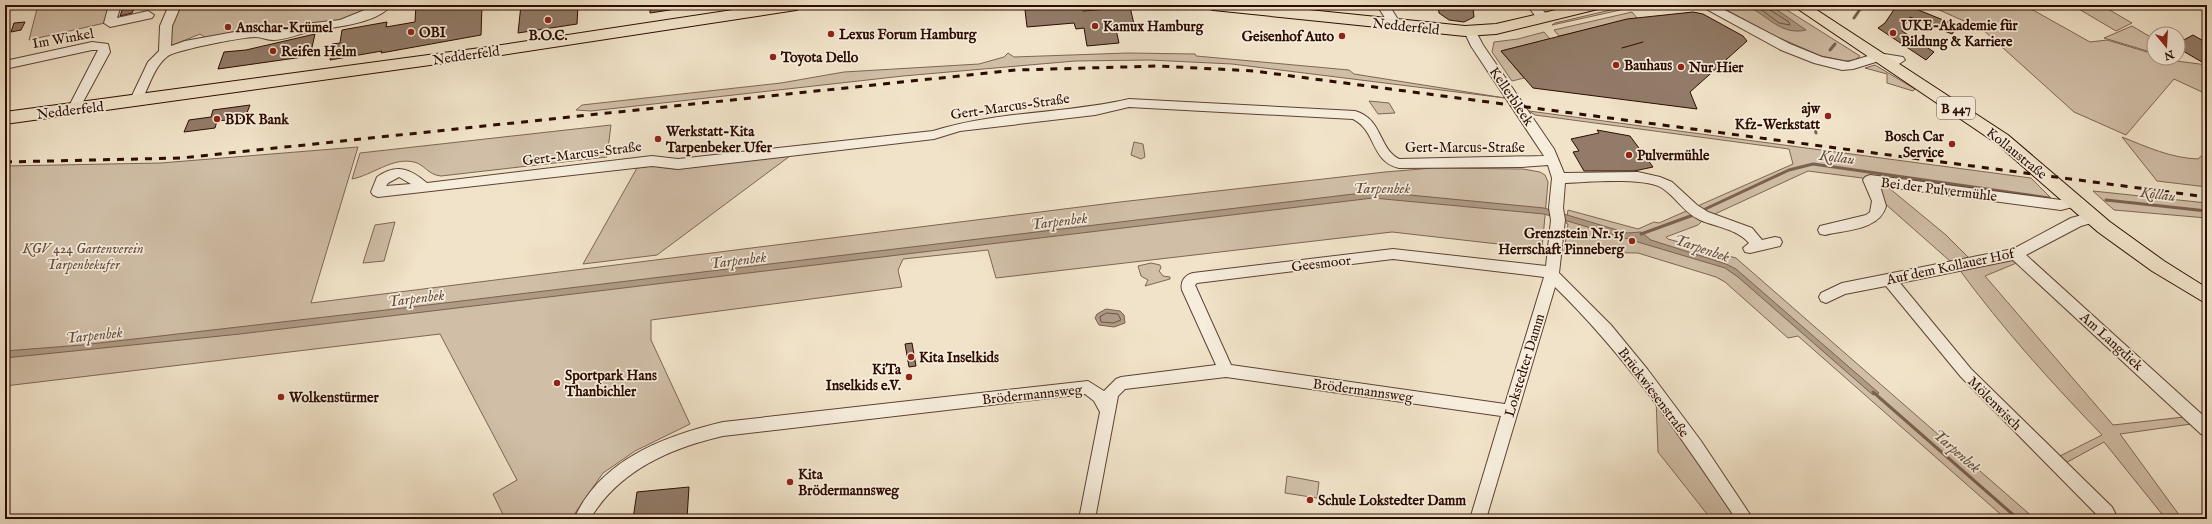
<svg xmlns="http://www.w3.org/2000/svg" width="2212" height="524" viewBox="0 0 2212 524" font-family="'IM FELL English',serif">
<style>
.green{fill:#d0bea7;stroke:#7e6554}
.water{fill:#ae9a85;stroke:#7a6150}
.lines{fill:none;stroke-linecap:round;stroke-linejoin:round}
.shore{stroke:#6d5343;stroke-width:1}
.stream{stroke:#7a6150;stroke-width:3}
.building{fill:#927c69;stroke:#2c0c01}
.minor-casing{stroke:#5d4233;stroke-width:2}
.major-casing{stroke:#2c0c01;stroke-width:2}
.minor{fill:#f6eddc;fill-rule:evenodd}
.major{fill:#f1e3c9;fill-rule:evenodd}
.tram{stroke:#2c0c01;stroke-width:1}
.rail{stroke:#2c0c01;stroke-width:3;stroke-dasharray:7 7;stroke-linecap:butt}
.poi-dot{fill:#8f2418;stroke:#f6eddc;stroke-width:1.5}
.labels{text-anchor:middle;stroke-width:3.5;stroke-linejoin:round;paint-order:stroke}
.shield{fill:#f6eddc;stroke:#695043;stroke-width:1}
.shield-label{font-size:13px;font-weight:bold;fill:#2c0c01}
.poi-label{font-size:14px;font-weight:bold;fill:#2c0c01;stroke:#f6eddc;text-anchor:start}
.street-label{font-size:14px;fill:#2c0c01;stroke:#f6eddc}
.park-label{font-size:14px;font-style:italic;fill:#654a3b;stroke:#f6eddc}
.water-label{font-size:15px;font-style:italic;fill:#664c3c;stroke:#f6eddc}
</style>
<rect width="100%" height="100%" fill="#f1e3c9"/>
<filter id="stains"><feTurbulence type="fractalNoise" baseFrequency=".005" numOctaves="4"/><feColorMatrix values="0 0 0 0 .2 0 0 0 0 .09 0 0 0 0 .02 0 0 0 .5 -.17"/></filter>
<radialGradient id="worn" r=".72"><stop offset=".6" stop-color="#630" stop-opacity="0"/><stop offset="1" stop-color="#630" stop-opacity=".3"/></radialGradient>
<g class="green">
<path d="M38 5H110L105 23 29 40Z"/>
<path d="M178 5H381L344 22 277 33 209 40 200 34 173 45 169 42 167 31Z"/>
<path d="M1632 5 1634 7 1552 25 1555 23Z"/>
<path d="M1717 5H1779L1860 56 1855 60 1846 61 1821 56 1775 36Z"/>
<path d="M1928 5H2024L2090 42 2107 40 2154 54V58L2207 65V87L2202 92 2174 79 2126 135 2074 112 1982 29Z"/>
<path d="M2072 5H2101L2132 23 2116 31Z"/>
<path d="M1632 12 1637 18 1559 36 1554 30Z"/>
<path d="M2132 26 2154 39V53L2104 38Z"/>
<path d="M1544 32 1550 39 1501 51 1524 78 1512 81 1492 52 1494 42 1518 39Z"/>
<path d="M1008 53 1014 57 1128 53 1195 54 1196 56 1349 70 1354 74 1505 98 1232 64 1150 60 1075 61 903 76 591 111 576 110 582 105 781 83 844 72 979 64 1004 57Z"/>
<path d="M1875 65 1915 89 1913 91 1887 83V74L1865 68Z"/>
<path d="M1369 101 1389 103 1395 113 1378 114Z"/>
<path d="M1529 111 2031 178 2056 203 1808 171 1704 219 1698 225 1666 237 1668 239 1736 258 2035 519H2006L1798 336 1788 338 1725 282 1716 277 1638 253 1564 252 1568 224 1566 223 1568 210 1638 229 1654 222 1659 223 1793 164 1789 149 1535 115Z"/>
<path d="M611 125 607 157 441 176C428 175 424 164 414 162 392 157 373 175 352 179L360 153Z"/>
<path d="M2122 137C2147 147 2171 158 2198 159L2207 151V187L2157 181Z"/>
<path d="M1134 142 1143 144 1145 157 1141 159 1131 155Z"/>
<path d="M358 147 311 303 1120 202 1385 172 1433 168 1523 169 1540 172 1545 175 1548 182 1542 249 1392 232 996 278 988 250 903 259 898 270 902 287 651 320V340L690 424 635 451 603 473 571 519H505L493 494 517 480 440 334 5 386V166L161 163Z"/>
<path d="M790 156 657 255 583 264 637 168 652 166 674 169Z"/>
<path d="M1881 188H1889L1946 235 1969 258 1950 261 1882 201Z"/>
<path d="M2093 191 2207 203V218L2114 210Z"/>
<path d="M395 222 384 261 363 263 375 225Z"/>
<path d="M2009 259 2019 262 1985 276 2113 425 2184 417 2191 424 2120 434 2182 519H2166L2104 442 2062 465 2056 458 2102 435C2051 382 2002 328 1959 269Z"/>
<path d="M1151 263 1160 265 1161 268 1159 271 1163 276 1170 277V279L1145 286 1148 280 1141 276 1138 266Z"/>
<path d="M1656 398 1739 519H1711L1658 452Z"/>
<path d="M1287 476 1319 482 1317 498 1285 493Z"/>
</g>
<g class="water">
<path d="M1746 5H1770L1806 30C1781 36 1767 15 1746 5Z"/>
<path d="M1362 193H1389L1544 208 1627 233 1641 232 1651 240 1726 264 1736 269 1879 393 1873 395 1738 277 1725 268 1544 214 1373 198 240 334 5 358V351L82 345 386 310Z"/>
<path d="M1106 309 1120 311 1124 315 1125 323 1114 327 1099 325 1095 318 1097 314Z"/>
</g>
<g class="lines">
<g class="shore">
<path d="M1755 5 1779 23 1790 25 1789 22 1770 10 1769 5"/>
<path d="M1107 313 1118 314 1121 320 1113 323 1101 322 1100 317Z"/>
</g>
<g class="stream">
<path d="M1854 18 1863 5"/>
<path d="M1830 50 1835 44"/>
<path d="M1815 129 1816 133"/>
<path d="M2106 200 2207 211"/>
<path d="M1701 211 1789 170 1813 164 2049 198"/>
<path d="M1641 234 1696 214"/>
<path d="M1873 392 2018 519"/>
</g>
</g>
<g class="building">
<path d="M124 5H136L132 13 120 16Z"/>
<path d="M416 5H482L481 35 381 53 382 51 330 60 332 44 340 43 342 30 387 22 386 27 415 22Z"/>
<path d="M521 5H578L577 24 518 33Z"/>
<path d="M650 5H675L676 9 650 13Z"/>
<path d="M1076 5H1082L1083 11 1130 7 1134 24 1115 25 1119 43 1087 46 1084 28 1076 29 1074 23 1027 27 1025 10Z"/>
<path d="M1438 5H1469L1473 8 1474 17 1464 22 1449 20 1439 13Z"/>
<path d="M1897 5H1919L1916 9 1958 26 1952 34 1910 17 1902 31 1934 52 1926 60 1878 28 1885 23Z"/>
<path d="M1693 12 1703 14 1743 36 1747 41 1690 92 1697 109 1533 88 1501 51 1627 19Z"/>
<path d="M25 22 21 30 11 32 14 23Z"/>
<path d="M315 34 310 56 218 69 224 52 246 50Z"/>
<path d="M2193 35 2207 43V65L2178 48V43Z"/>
<path d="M250 105 245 118 217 121 215 128 184 132 189 120 211 117 213 110Z"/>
<path d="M1597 130 1630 136 1653 167 1634 171H1584L1573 152 1579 151 1571 139 1599 133Z"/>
<path d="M912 343 916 366 909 367 905 344Z"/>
<path d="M689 487 687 518 633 519 637 492Z"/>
</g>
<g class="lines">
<defs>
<g id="minor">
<path d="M109 5H121L117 18 148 11 154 15 152 18 110 27 104 23Z"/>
<path d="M169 5H181L172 26 171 46 185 41 240 31 255 29 273 32 314 23 340 20 377 5H391C378 24 332 27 311 31 299 34 285 40 273 40 267 40 261 37 255 37 243 37 176 50 168 56 153 67 149 89 139 105H131L129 102 148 62 159 51 160 26Z"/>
<path d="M1377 5H1389L1397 18 1395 28H1387L1385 18Z"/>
<path d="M1527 5H1539L1549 18 1547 21H1539Z"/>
<path d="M1699 5H1715L1790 44 1822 57 1848 62 1878 53 1903 57 1905 60 1899 64 1879 61 1853 69 1842 70 1814 63 1781 50Z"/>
<path d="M1470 27 1474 28 1483 45 1554 149 1564 173 1638 172 1660 177 1672 182 1697 205 1708 212 1752 228 1762 240 1775 237 1780 238 1782 242 1780 246 1750 253 1745 252 1743 248 1749 243C1737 229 1716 227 1700 220 1684 213 1676 197 1662 188 1644 177 1588 182 1565 183L1563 208 1565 220 1559 273 1611 325 1648 370 1701 441 1753 519H1736C1681 437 1626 356 1555 287L1486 519H1470L1501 416 1226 377 1125 389 1118 396 1095 519H1079L1100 412 1094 401 1085 394 723 436C671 448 619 470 590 519H574C600 460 664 436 723 422L1088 381 1104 391 1116 379 1121 377 1216 365 1182 290C1180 281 1185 275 1193 273L1393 249 1546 266 1551 220 1549 208 1552 178 1548 165 1521 167 1399 168C1370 161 1377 131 1353 119L1129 107 1095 115 960 131 934 139 678 169 652 166 378 197 373 195 371 192 377 177C397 163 410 169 427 183L652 156 678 159 933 131C996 111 1065 114 1129 99L1355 111C1383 119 1378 148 1399 159L1544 156 1471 46 1464 31ZM399 177 411 184 386 186 388 183ZM1393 259 1544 277 1505 404 1231 365 1195 285 1197 283Z"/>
<path d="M92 42 108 44 110 52 77 113 73 114 67 110 98 50H92L5 69V61Z"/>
<path d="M1870 175 2061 200 2075 197 2080 199 2082 202 2080 205 2061 210 1880 186 1886 206C1880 230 1845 230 1825 235L1820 234 1818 230 1820 226 1866 215 1870 212 1872 201 1863 180 1865 177Z"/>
<path d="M2093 212 2098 213 2100 217 2098 221 2081 226 2026 255 2207 419V436L2201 434 2013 260 1900 283 1971 369 2112 507 2118 519H2101L1961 377 1886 286 1845 294 1826 303 1821 301 1819 297 1821 293 1842 283 2013 249 2071 218Z"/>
</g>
<g id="major">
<path d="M765 5H803L801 8 796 10 495 56 5 124V112L495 46Z"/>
<path d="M1206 5H1259L1465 26 1496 24 1577 5H1604L1602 8 1496 34 1465 36 1213 10 1208 8Z"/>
<path d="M1792 5H1809L2008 135 2110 222 2164 261 2207 288V304L2152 271 2098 232 1996 143Z"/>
</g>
</defs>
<use href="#minor" class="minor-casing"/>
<use href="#major" class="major-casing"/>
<use href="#minor" class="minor"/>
<use href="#major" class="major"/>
<path class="tram" d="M1622 48 1643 42"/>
<path class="rail" d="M5 162 181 158 1016 70 1159 66 1254 71 2207 197"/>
</g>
<g class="poi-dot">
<circle cx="548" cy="20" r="4"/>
<circle cx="1095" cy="26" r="4"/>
<circle cx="228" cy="27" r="4"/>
<circle cx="411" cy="32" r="4"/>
<circle cx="1893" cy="33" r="4"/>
<circle cx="831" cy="34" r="4"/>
<circle cx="1342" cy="36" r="4"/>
<circle cx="273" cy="51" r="4"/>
<circle cx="773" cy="57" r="4"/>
<circle cx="1616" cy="65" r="4"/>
<circle cx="1681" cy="67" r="4"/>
<circle cx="1828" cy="116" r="4"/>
<circle cx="217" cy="119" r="4"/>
<circle cx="658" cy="139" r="4"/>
<circle cx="1952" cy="144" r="4"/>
<circle cx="1629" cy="155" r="4"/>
<circle cx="1632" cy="241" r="4"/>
<circle cx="911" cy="357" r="4"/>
<circle cx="909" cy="377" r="4"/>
<circle cx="557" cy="383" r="4"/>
<circle cx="281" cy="397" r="4"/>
<circle cx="790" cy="482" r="4"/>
<circle cx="1310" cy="500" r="4"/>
</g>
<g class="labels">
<rect class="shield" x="1937" y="97" width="38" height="22" rx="3"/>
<g class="shield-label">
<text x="1956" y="113">B 447</text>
</g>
<g class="poi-label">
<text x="1901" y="30">UKE-Akademie für<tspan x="1901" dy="16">Bildung &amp; Karriere</tspan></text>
<text x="1103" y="31">Kamux Hamburg</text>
<text x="236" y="32">Anschar-Krümel</text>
<text x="419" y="37">OBI</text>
<text x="839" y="39">Lexus Forum Hamburg</text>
<text x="548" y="40" text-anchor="middle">B.O.C.</text>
<text x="1334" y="41" text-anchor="end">Geisenhof Auto</text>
<text x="281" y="56">Reifen Helm</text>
<text x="781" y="62">Toyota Dello</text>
<text x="1624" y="70">Bauhaus</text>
<text x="1689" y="72">Nur Hier</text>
<text x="1820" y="113" text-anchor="end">ajw<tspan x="1820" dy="16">Kfz-Werkstatt</tspan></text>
<text x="225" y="124">BDK Bank</text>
<text x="666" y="136">Werkstatt-Kita<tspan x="666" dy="16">Tarpenbeker Ufer</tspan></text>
<text x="1944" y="141" text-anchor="end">Bosch Car<tspan x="1944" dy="16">Service</tspan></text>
<text x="1637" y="160">Pulvermühle</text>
<text x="1624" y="238" text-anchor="end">Grenzstein Nr. 15<tspan x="1624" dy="16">Herrschaft Pinneberg</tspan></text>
<text x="919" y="362">Kita Inselkids</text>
<text x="901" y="374" text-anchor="end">KiTa<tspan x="901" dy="16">Inselkids e.V.</tspan></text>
<text x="565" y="380">Sportpark Hans<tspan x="565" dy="16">Thanbichler</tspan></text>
<text x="289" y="402">Wolkenstürmer</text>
<text x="798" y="479">Kita<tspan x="798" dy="16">Brödermannsweg</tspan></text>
<text x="1318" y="505">Schule Lokstedter Damm</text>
</g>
<g class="street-label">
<text transform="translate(1406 26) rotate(6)" y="5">Nedderfeld</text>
<text transform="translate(63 38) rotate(-10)" y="5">Im Winkel</text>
<text transform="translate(466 55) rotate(-8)" y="5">Nedderfeld</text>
<text transform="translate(1512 96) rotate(56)" y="5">Kellerbleek</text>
<text transform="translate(1010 106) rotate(-8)" y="5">Gert-Marcus-Straße</text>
<text transform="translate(70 110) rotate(-7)" y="5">Nedderfeld</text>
<text x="1465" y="152">Gert-Marcus-Straße</text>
<text transform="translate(582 153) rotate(-7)" y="5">Gert-Marcus-Straße</text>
<text transform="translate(2017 153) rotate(39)" y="5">Kollaustraße</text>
<text transform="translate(1939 189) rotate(7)" y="5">Bei der Pulvermühle</text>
<text transform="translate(1321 263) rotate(-7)" y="5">Geesmoor</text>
<text transform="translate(1950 266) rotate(-12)" y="5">Auf dem Kollauer Hof</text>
<text transform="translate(2112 341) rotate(42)" y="5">Am Langdiek</text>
<text transform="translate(1524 365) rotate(-73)" y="5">Lokstedter Damm</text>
<text transform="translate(1363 390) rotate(8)" y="5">Brödermannsweg</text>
<text transform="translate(1654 392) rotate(53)" y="5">Brückwiesenstraße</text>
<text transform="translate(1032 394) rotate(-6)" y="5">Brödermannsweg</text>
<text transform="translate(1995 403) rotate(45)" y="5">Mölenwisch</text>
</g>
<g class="park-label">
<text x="83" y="253">KGV 424 Gartenverein<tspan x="83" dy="16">Tarpenbekufer</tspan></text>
</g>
<g class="water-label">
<text transform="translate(1837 157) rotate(7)" y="5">Kollau</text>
<text x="1382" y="193">Tarpenbek</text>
<text transform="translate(2158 194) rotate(7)" y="5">Kollau</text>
<text transform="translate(1059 221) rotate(-7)" y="5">Tarpenbek</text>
<text transform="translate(1702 248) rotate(19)" y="5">Tarpenbek</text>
<text transform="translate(738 260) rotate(-7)" y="5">Tarpenbek</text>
<text transform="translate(416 298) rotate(-7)" y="5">Tarpenbek</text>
<text transform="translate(94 335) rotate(-6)" y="5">Tarpenbek</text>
<text transform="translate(1957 451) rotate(41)" y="5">Tarpenbek</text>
</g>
</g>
<rect width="2212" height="524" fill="none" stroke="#f1e3c9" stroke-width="20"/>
<rect x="6" y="6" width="2200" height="512" fill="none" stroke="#2c0c01" stroke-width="2"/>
<rect x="10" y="10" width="2192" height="504" fill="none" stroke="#2c0c01"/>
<g transform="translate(2166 46) rotate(162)"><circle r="19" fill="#f6eddc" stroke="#a59384"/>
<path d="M0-3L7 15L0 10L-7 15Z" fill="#8f2418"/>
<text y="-6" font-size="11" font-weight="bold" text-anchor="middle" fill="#2c0c01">N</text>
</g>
<rect width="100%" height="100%" filter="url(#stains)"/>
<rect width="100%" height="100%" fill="url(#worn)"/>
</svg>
